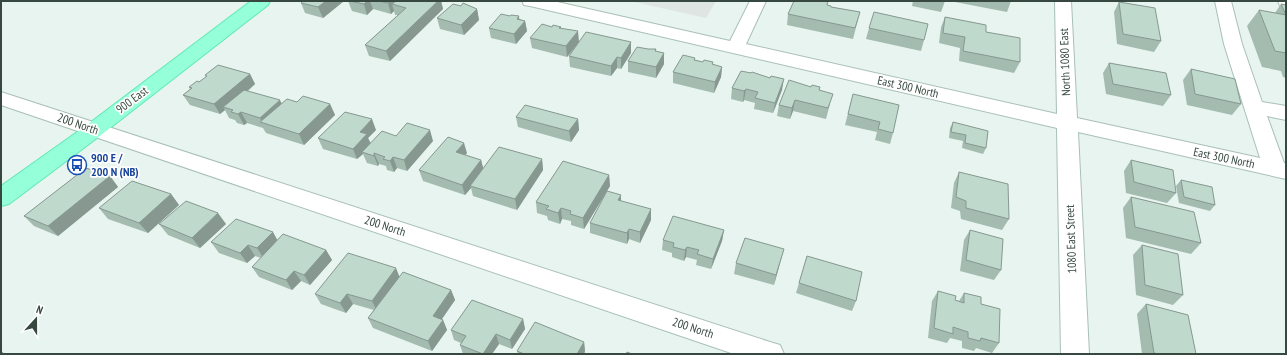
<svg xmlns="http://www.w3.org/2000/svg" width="1287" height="355" viewBox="0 0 1287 355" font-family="'PT Sans Narrow',sans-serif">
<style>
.parking{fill:#dfe5e2}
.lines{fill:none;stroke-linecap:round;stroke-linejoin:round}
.minor-casing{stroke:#a9c0b6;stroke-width:2}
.major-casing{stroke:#60e9b6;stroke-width:2}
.minor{fill:#fff;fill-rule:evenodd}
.major{fill:#95ffd9;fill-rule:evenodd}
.wall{fill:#a4bbb0}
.shaded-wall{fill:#869890}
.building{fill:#bfd9cd;stroke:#869890}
.labels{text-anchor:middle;stroke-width:3.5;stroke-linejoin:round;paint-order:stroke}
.street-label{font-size:12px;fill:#36483f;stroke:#fff}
.transit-label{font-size:12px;font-weight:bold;fill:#164399;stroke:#fff;text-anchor:start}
</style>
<rect width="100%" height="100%" fill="#e7f4ef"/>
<path class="parking" d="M630 1H716L706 18Z"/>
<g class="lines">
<defs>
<g id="minor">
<path d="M522 1H553L730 41 750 1H766L746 44 1057 114 1055 1H1071L1077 118 1260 158 1224 44 1215 1H1231L1242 44 1262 102 1286 106V120L1267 116 1284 163H1286V179L1078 132 1089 354H1061L1057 128 530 6 524 5Z"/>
<path d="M1278 1H1286V7L1280 6Z"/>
<path d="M1 92 770 342 780 345 784 354H734L1 105Z"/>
</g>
<path id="major" d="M251 1H270L268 5 101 135 9 204 1 206V186L87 125Z"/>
</defs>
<use href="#minor" class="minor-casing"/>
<use href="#major" class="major-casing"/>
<use href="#minor" class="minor"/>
<use href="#major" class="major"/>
</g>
<g class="wall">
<path d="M303 1H344L323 18 305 13 301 3Z"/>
<path d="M348 1H441L443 9 390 61 369 56 365 45 398 15H395L394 11 391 14 373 9 367 15 352 11Z"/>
<path d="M828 1 827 5 831 7 860 12 853 39 787 25 788 14Z"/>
<path d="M913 1H945L941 12 912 6Z"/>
<path d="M955 1H1011L1007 12 955 2Z"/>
<path d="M1119 2 1161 41 1154 52 1117 44 1114 12Z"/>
<path d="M1281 4 1286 5V78L1283 77 1281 71 1262 67 1247 26 1259 10 1275 13Z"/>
<path d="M477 9 479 20 464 35 440 29 437 18Z"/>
<path d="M945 17 986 32 1020 62 1014 73 959 61 960 48 939 43 941 27Z"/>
<path d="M519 19 525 21 527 31 516 44 491 38 489 28Z"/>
<path d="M552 27H561V29L579 42 567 57 532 48 530 38Z"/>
<path d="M869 28 924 40 921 51 866 39Z"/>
<path d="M648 49H656V52L664 53V64L656 78 628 72V61Z"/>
<path d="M631 53 621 69 617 68 611 76 570 67 569 56Z"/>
<path d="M695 58V60L703 62H713V65L722 67 721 77 714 93 673 83V72Z"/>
<path d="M1109 63 1171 95 1163 106 1106 94 1103 73Z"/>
<path d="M1191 69 1241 104 1232 115 1187 105 1183 80Z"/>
<path d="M250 74 255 84 248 91 281 104 297 102 330 104 335 115 304 145 266 133 263 128 247 123 244 125 237 123 235 120 229 118 225 110 220 114 190 105 183 95 190 89 189 87 199 82 206 77 205 75Z"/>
<path d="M732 88 782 90 773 113 754 109 755 103 744 100 743 102 731 99Z"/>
<path d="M820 90 830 104 826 119 793 111 790 119 777 116 779 105Z"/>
<path d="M853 94 893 133 890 144 875 140 877 132 845 125Z"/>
<path d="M516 117 578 119 579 130 571 142 518 127Z"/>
<path d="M953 122 986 148 983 154 962 148 963 141 949 138 950 128Z"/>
<path d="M376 130 368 138 371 143 396 136 433 141 407 171 397 168 394 172 387 170 386 166 379 164 378 166 367 163 363 154 357 159 323 149 318 138Z"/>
<path d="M467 153 465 155 481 160 483 168 542 159 543 170 517 210 473 196 471 188 465 195 423 181 419 170Z"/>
<path d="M1131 160 1176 193 1167 203 1126 193 1124 171Z"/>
<path d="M959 172 1009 219 1002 230 961 219 960 211 951 208 954 183Z"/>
<path d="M609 175 610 186 584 229 571 225V221L562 219 560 224 548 220 547 216 537 213 536 202Z"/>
<path d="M110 176 118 187 58 236 34 226 24 216Z"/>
<path d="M1181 180 1215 205 1210 211 1179 203 1176 186Z"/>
<path d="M171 194 179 205 148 233 108 219 99 208Z"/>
<path d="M1131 197 1201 243 1191 254 1126 238 1123 208Z"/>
<path d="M651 209V220L640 243 629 239 627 244 590 233V223Z"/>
<path d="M159 224H226L200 248 168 235Z"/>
<path d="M724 230 722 241 711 269 696 265 697 260 686 257 684 261 672 257V253L662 250 663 240Z"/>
<path d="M970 230 1001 270 994 280 960 271 964 240Z"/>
<path d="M277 240 326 250 332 260 310 285 301 281 292 290 259 277 252 267 261 258 255 256 247 263 219 253 211 242Z"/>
<path d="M1142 245 1183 295 1173 305 1136 295 1133 255Z"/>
<path d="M784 249 774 285 734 274 736 263Z"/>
<path d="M807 256 856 301 852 311 796 293Z"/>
<path d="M399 277 451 290 455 300 442 319 443 320 447 330 432 351 373 328 368 318 374 310 353 304 346 313 321 304 315 294Z"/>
<path d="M938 291 955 300 959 301 964 293 981 304 999 343 992 353 976 348 974 351 962 348V341L950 338 947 343 928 338 932 301Z"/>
<path d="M1146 304 1196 354H1142L1137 314Z"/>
<path d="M523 319 525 329 512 349 499 344 492 354H463L460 345 461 343 454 340 451 330Z"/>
<path d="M584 342 585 351 584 354H518L517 351Z"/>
</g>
<g class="shaded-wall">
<path d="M326 1H344L323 18 318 7Z"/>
<path d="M367 1H370L373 9 367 15 364 4Z"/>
<path d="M390 1H405L392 4 394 11 391 14 388 3Z"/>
<path d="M438 1H441L443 9 390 61 386 51Z"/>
<path d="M477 9 479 20 464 35 461 25Z"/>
<path d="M519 16 520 27 525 21 527 31 516 44 514 34 517 19Z"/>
<path d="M578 31 579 42 567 57 566 46Z"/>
<path d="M631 42V53L621 69V58Z"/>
<path d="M664 53V64L656 78V67Z"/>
<path d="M617 57V68L611 76V66Z"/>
<path d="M722 67 721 77 714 93 715 82Z"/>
<path d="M250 74 255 84 227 108 223 107 225 110 220 114 214 104Z"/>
<path d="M784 79 782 90 773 113 775 103Z"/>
<path d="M746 89 744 100 743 102 744 91Z"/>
<path d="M280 100 285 111 263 123 260 118Z"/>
<path d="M795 100 793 111 790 119 792 108Z"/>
<path d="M330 104 335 115 304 145 299 134Z"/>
<path d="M241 112 247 123 244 125 238 114Z"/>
<path d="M372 119 376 130 368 138 371 145 362 152 363 154 357 159 353 149 360 132Z"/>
<path d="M578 119 579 130 571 142 569 131Z"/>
<path d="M430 130 433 141 407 171 404 160Z"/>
<path d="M464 143 467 153 459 163 456 152Z"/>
<path d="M374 153 379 164 378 166 374 156Z"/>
<path d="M393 157 397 168 394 172 390 161Z"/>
<path d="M542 159 543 170 517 210 515 199Z"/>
<path d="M481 160 484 171 470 186 471 188 465 195 462 185Z"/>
<path d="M609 175 610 186 584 229 583 218Z"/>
<path d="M110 176 118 187 58 236 48 226Z"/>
<path d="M171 194 179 205 148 233 139 223Z"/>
<path d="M621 195V206L618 200Z"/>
<path d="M561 208 562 219 560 224 558 213Z"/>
<path d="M651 209V220L640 243V232Z"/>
<path d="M218 213 226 224 200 248 192 238Z"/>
<path d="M629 229V239L627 244V233Z"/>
<path d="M724 230 722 241 711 269 713 259Z"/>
<path d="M273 232 279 243 264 259 257 248Z"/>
<path d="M248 245 255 256 247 263 240 253Z"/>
<path d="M687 247 686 257 684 261 685 250Z"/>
<path d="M784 249 781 259 774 285 776 275Z"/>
<path d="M326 250 332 260 310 285 304 275Z"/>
<path d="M396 268 400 278 377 311 372 301Z"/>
<path d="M294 271 301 281 292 290 286 280Z"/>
<path d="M451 290 455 300 437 326 433 316Z"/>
<path d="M347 294 353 304 346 313 340 303Z"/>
<path d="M523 319 525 329 512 349 510 340Z"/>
<path d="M443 320 447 330 432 351 428 341Z"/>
<path d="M496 334 499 344 492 354H483Z"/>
<path d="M584 342 585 351 584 354H577Z"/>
<path d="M1 351 5 354H1Z"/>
</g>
<g class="building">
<path d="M303 1H326L318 7 301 3Z"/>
<path d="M350 1H367L364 4Z"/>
<path d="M378 1H390L388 3Z"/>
<path d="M396 1H438L386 51 365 45 406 8 392 4Z"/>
<path d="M794 1H828L827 5 831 6V7L860 12 855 28 788 14Z"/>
<path d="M1119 2 1155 8 1161 41 1123 34Z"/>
<path d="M463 3 477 9 461 25 437 18 453 4 461 6Z"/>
<path d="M1281 4 1286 5V53L1275 51 1259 10 1286 15Z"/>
<path d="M874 12 928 24 924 40 869 28Z"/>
<path d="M501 14 510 16 511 15 519 16 517 19 525 21 514 34 489 28Z"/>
<path d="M945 17 986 25V32L1020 38V62L963 51 965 37 943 33Z"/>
<path d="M542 24 552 27 553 25 561 27 559 28 578 31 566 46 530 38Z"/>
<path d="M586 32 631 42 621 58 617 57 611 66 569 56Z"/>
<path d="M637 47 648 49H656L655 51 664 53 656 67 628 61Z"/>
<path d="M683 55 695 58 694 60 703 62 704 60 713 62 712 64 722 67 715 82 673 72Z"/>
<path d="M1109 63 1166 73 1171 95 1113 84Z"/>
<path d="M218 65 250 74 214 104 183 95 192 88 189 87 197 81 199 82 207 76 205 75Z"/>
<path d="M1191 69 1235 79 1241 104 1195 94Z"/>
<path d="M741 71 751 73 752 72 770 78 771 76 784 79 775 103 755 98 758 92 746 89 744 91 732 88Z"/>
<path d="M789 80 811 87 812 85 820 87 819 90 833 94 828 108 795 100 792 108 779 105Z"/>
<path d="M244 90 280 100 260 118 241 112 238 114 231 112 233 110 223 107Z"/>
<path d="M853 94 899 105 893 133 878 129 880 122 848 114Z"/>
<path d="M303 96 330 104 299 134 260 122 287 99 297 102Z"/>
<path d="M525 105 578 119 569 131 516 117Z"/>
<path d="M345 112 372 119 360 132 367 134 353 149 318 138Z"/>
<path d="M953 122 988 131 986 148 965 143 966 135 951 132Z"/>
<path d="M407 123 430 130 404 160 393 157 390 161 383 159 385 157 374 153V156L362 152 382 131 396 136Z"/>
<path d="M448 137 464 143 456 152 481 160 462 185 419 170Z"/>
<path d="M499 147 542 159 515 199 470 186Z"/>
<path d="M1131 160 1173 170 1176 193 1134 182Z"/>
<path d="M563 161 609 175 583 218 570 214 571 211 561 208 558 213 546 209 549 206 536 202Z"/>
<path d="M86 168 110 176 48 226 24 216Z"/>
<path d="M959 172 1008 184 1009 219 966 208V201L956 197Z"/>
<path d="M1181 180 1212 187 1215 205 1184 197Z"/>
<path d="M132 181 171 194 139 223 99 208Z"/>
<path d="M607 191 621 195 618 200 651 209 640 232 629 229 627 233 590 223Z"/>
<path d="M1131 197 1194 212 1201 243 1135 227Z"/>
<path d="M186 201 218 213 192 238 159 224Z"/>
<path d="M673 216 724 230 713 259 697 254 699 250 687 247 685 250 673 247 674 243 663 240Z"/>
<path d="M236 219 273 232 257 248 248 245 240 253 211 242Z"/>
<path d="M970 230 1003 239 1001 270 966 260Z"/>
<path d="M283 234 326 250 304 275 294 271 286 280 252 267Z"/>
<path d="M745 238 784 249 776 275 736 263Z"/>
<path d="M1142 245 1178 254 1183 295 1145 285Z"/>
<path d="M348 253 396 268 372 301 347 294 340 303 315 294Z"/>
<path d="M807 256 862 272 856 301 799 283Z"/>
<path d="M403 272 451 290 433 316 443 320 428 341 368 318Z"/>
<path d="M938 291 956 296 955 300 964 303V293L981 297V304L1000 309 999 343 981 338 980 341 968 338V332L953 327V334L934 328Z"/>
<path d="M472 300 523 319 510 340 496 334 483 354 460 345 466 336 451 330Z"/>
<path d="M1146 304 1188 315 1196 354H1159L1154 353Z"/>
<path d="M535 322 584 342 577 354H524L517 351Z"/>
<path d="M627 352 632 354H626Z"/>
</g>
<defs>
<symbol id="bus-ring" viewBox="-11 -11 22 22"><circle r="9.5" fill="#fff" stroke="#1a4fb4" stroke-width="1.5"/><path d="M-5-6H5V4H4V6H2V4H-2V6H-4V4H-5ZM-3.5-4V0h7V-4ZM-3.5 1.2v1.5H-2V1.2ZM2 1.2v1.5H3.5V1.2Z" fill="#1a4fb4"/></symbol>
</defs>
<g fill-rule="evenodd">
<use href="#bus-ring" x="66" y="154" width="22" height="22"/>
</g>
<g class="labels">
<g class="street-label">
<text transform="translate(1065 62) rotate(-92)" y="4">North 1080 East</text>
<text transform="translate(908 87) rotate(13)" y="4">East 300 North</text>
<text transform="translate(132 100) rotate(-37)" y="4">900 East</text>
<text transform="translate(78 124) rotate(19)" y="4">200 North</text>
<text transform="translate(1224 158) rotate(12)" y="4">East 300 North</text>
<text transform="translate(385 226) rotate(18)" y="4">200 North</text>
<text transform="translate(1071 239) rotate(-92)" y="4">1080 East Street</text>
<text transform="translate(693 328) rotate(18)" y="4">200 North</text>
</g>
<g class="transit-label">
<text x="91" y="162">900 E /<tspan x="91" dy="14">200 N (NB)</tspan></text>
</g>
</g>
<rect width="1287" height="355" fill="none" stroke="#36483f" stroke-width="4"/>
<g transform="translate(36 319) rotate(21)" stroke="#ffffff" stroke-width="3" paint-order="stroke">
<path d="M0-3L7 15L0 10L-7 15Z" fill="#36483f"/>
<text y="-6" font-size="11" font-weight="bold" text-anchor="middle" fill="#36483f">N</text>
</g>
</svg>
